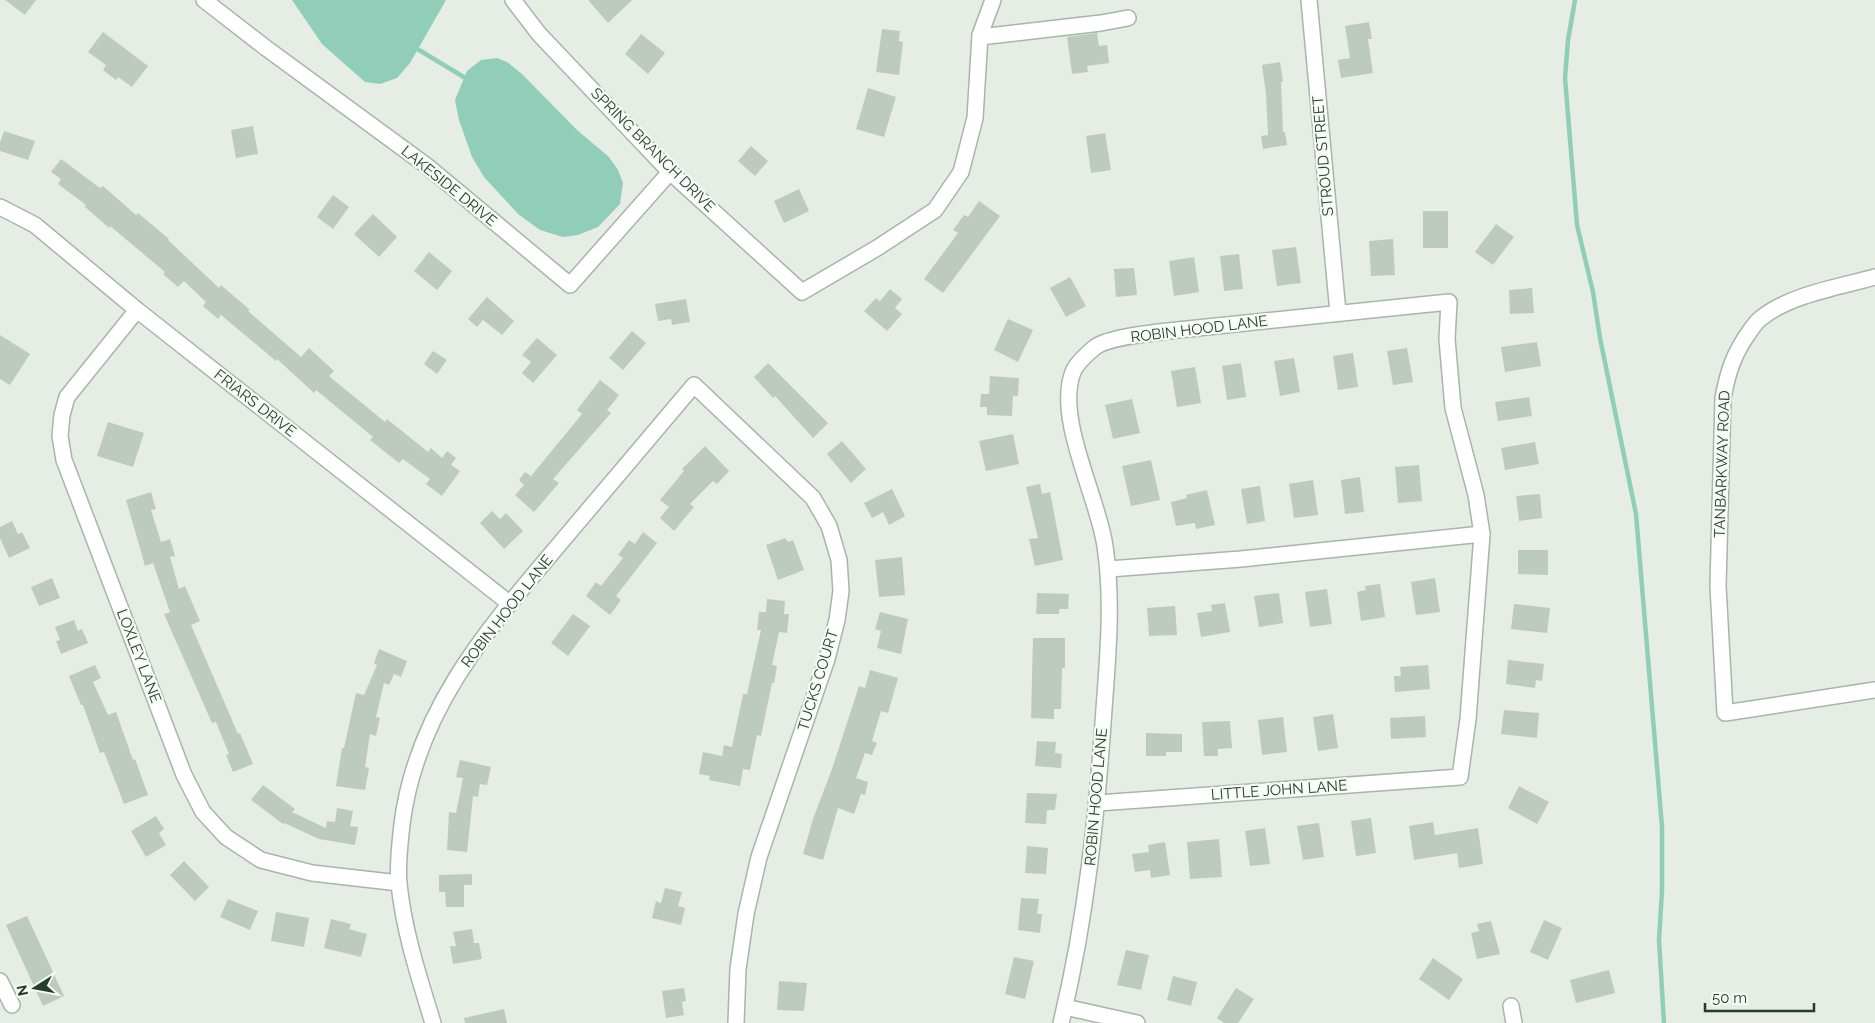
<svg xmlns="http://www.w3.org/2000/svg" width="1875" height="1023" viewBox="0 0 1875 1023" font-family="Raleway,sans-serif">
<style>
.water{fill:#91ceb9}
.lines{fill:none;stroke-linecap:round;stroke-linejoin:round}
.stream{stroke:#91ceb9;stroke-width:4.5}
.building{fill:#bdcbbf}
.minor-casing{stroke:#a8b5a9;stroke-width:18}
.minor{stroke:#fff;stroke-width:15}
.labels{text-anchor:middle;stroke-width:4.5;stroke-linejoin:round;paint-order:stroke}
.street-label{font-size:15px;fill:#253e2b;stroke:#f6faf5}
</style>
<rect width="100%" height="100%" fill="#e5ede5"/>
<g class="water">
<path d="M292 0H446L410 63 397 78 380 84 365 82 322 44Z"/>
<path d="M497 58 507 62 522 74 577 130 609 157 618 170 623 183 620 204 598 227 578 235 563 237 540 230 518 214 484 177 472 157 459 120 455 100 467 71 481 60Z"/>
</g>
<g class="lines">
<g class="stream">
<path d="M1575 0 1568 40 1565 78 1577 225 1593 292 1600 338 1636 514 1662 827V891L1659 940 1664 1023"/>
<path d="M414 47 467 79"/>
</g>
</g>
<g class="building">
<path d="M5 0H36L25 15Z"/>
<path d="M588 0H632L608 23Z"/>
<path d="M1369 22 1372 39H1368L1373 73 1341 78 1338 60 1350 58 1345 26Z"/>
<path d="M882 29 900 31 899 41 903 42 899 75 876 72Z"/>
<path d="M103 32 148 66 132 87 118 77 116 80 103 70 106 65 88 52Z"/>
<path d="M1097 33 1099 46 1107 45 1109 63 1087 66 1088 72 1072 74 1067 37Z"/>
<path d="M641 34 665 53 648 74 625 54Z"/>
<path d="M1280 62 1283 81 1281 82 1283 132H1285L1287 145 1263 149 1261 136 1268 135 1266 94 1262 65Z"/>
<path d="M868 88 896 97 884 137 856 129Z"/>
<path d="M253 126 258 154 236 158 231 130Z"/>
<path d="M4 131 35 141 28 160 0 151V143Z"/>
<path d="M1105 133 1111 170 1091 173 1086 136Z"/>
<path d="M751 146 768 161 755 176 738 161Z"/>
<path d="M61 159 100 188 103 186 136 215 138 213 169 239 168 240 219 288 221 285 250 310 248 311 301 357 309 348 334 371 329 376 385 422 387 419 428 452 431 448 442 458 447 451 456 458 451 465 460 471 442 496 426 484 430 479 403 459 399 463 370 440 373 437 316 390 314 393 277 359 276 361 221 315 218 319 203 306 206 302 184 281 178 287 163 274 165 272 110 226 109 228 84 206 86 205 58 184 61 179 51 172Z"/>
<path d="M799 189 809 211 784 223 774 201Z"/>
<path d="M333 195 349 207 333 229 317 217Z"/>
<path d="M979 201 1000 216 943 293 924 279 958 233 953 230 964 215 968 217Z"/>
<rect x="1423" y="211" width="25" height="37"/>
<path d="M373 214 397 237 379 257 354 234Z"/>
<path d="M1496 224 1514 237 1493 265 1475 252Z"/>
<path d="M1393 239 1395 275 1371 276 1369 241Z"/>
<path d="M1296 247 1301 283 1277 286 1272 250Z"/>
<path d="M429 252 452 271 437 290 414 271Z"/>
<path d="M1239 254 1243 289 1224 291 1220 256Z"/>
<path d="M1194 257 1199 292 1174 296 1169 261Z"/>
<path d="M1134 268 1137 295 1116 297 1114 269Z"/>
<path d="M1070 277 1086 306 1066 317 1050 288Z"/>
<path d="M1532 288 1534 313 1510 314 1509 290Z"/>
<path d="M890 289 902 299 895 308 902 314 887 331 864 311 876 298 880 301Z"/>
<path d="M487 297 514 321 502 335 483 320 477 327 468 319Z"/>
<path d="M686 299 690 322 672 325 671 319 658 321 655 304Z"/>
<path d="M1008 319 1033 330 1018 362 994 350Z"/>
<path d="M632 331 646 343 623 370 609 358Z"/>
<path d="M0 335 30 354 10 385 0 379Z"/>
<path d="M537 338 557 355 533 383 522 373 531 362 522 355Z"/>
<path d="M1537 342 1541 366 1505 372 1501 347Z"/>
<path d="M1407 348 1413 382 1393 385 1387 351Z"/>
<path d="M433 351 447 360 437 374 424 364Z"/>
<path d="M1353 353 1358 387 1338 390 1333 356Z"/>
<path d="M1294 358 1300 392 1280 396 1274 361Z"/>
<path d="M768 363 828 423 813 438 775 396 773 398 754 377Z"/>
<path d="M1241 363 1246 397 1227 400 1222 366Z"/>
<path d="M1195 367 1201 403 1177 407 1171 371Z"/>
<path d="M990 376 1019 378 1018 396H1013L1012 416 987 415V407H980L981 394H989Z"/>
<path d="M600 380 619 395 607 410 611 413 553 479 559 483 534 512 515 495 524 485 519 480 525 472 531 476 582 414 577 410Z"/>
<path d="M1529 397 1532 416 1498 421 1495 402Z"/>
<path d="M1132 399 1140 433 1113 439 1105 405Z"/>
<path d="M108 422 144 433 133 467 97 456Z"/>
<path d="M1013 434 1019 464 986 471 979 441Z"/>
<path d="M842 441 866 469 851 483 827 454Z"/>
<path d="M1535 442 1539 464 1505 470 1501 448Z"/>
<path d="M705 446 729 471 717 484 713 481 690 504 694 507 674 531 660 518 669 507 660 500 684 471 682 469Z"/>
<path d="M1151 460 1160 500 1131 506 1122 466Z"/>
<path d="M1419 465 1422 501 1398 503 1395 467Z"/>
<path d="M1360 477 1364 512 1345 514 1341 480Z"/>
<path d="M1313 480 1318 515 1294 518 1289 484Z"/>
<path d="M1040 484 1042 494 1050 492 1063 560 1035 566 1029 539 1038 538 1026 487Z"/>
<path d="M1260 486 1265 521 1247 524 1241 489Z"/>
<path d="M892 489 905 516 889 525 883 512 872 518 864 503Z"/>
<path d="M1207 490 1215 525 1196 529 1195 523 1176 526 1171 502 1187 498 1186 495Z"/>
<path d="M151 492 156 509 151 510 161 542 170 539 175 556 170 557 179 589 185 586 200 621 191 625 238 734 240 733 253 764 233 772 226 755 229 754 216 722 212 723 164 614 170 612 153 563 145 566 140 548 126 500Z"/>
<path d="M1540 494 1542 518 1519 521 1516 496Z"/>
<path d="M492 511 500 519 506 513 523 531 504 549 480 523Z"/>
<path d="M12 521 18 534 22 532 30 548 9 558 0 538V527Z"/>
<path d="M643 532 657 543 616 596 621 600 610 615 586 596 596 582 601 586 623 558 618 555 629 540 635 544Z"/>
<path d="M785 538 788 542 793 540 804 570 778 580 766 545Z"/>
<path d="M1518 550H1548V575L1518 574Z"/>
<path d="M902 557 905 595 879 597 875 560Z"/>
<path d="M52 578 60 598 39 606 31 587Z"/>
<path d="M1435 578 1440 612 1416 615 1411 582Z"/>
<path d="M1380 584 1385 617 1361 621 1357 592 1366 590 1365 586Z"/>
<path d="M1327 589 1332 624 1310 627 1305 592Z"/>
<path d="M1037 593 1069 594 1068 609H1059V614H1036Z"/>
<path d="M1279 593 1283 623 1259 627 1254 596Z"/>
<path d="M767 599 785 601 784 614H789L787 633 779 632 772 665 777 666 774 683H772L761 736 757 735 750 770 743 769 740 786 709 780 710 776 699 774 703 752 722 756 724 745 732 747 743 694H747L761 630H757L759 612H766Z"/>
<path d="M1225 603 1230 632 1201 637 1197 613 1212 611 1211 605Z"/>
<path d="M1514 604 1550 608 1547 633 1511 629Z"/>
<path d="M1175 606 1177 635 1149 636 1147 608Z"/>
<path d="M880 612 908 619 901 654 877 648 881 631 875 629Z"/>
<path d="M573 614 590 626 568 656 551 643Z"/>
<path d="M74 620 78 631 82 629 88 643 61 654 56 641 60 640 55 627Z"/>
<path d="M1033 638H1065V668H1062L1061 709H1054V719L1031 718Z"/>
<path d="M379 649 407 661 401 677 394 674 389 685 384 683 376 717 380 718 376 736 370 734 365 767 369 768 365 790 336 786 342 748H344L356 693 364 695 377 665 374 663Z"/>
<path d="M1508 660 1544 664 1542 681 1536 680 1535 688 1506 684Z"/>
<path d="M95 665 101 678 93 682 108 715 116 712 133 760 135 759 148 795 124 804 104 752 100 753 83 705H81L69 676Z"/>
<path d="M1428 665 1430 689 1395 692 1394 676H1401L1400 667Z"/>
<path d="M870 670 898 678 888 713 881 711 872 741 877 743 872 755 865 753 856 778 868 782 865 795 861 794 854 814 838 808 823 860 803 854 813 819 832 769 859 686 865 688Z"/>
<path d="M1504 710 1539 713 1537 738 1501 734Z"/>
<path d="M1333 714 1338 748 1318 751 1313 717Z"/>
<path d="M1425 716 1426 737 1391 739 1390 718Z"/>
<path d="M1283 717 1287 752 1262 755 1258 720Z"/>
<path d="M1230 721 1232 748 1218 749V756H1204L1202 722Z"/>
<path d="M1146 733 1182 734V752H1166V756H1146Z"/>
<path d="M1037 741 1056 742 1055 753 1062 754 1061 768 1035 766Z"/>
<path d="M460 760 491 767 487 785 480 784 478 797 473 796 467 852 447 850 449 812 456 813 463 778 456 777Z"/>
<path d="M263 785 295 809 292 812 326 828 327 821 335 822 337 808 353 811 350 826 358 827 355 845 319 839 284 823 283 824 251 800Z"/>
<path d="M1519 786 1549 802 1537 824 1508 808Z"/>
<path d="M1027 793 1057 794 1055 810H1047L1046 824 1025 823Z"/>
<path d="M156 816 164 829 159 833 166 845 146 857 131 831Z"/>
<path d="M1371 818 1376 853 1356 856 1351 821Z"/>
<path d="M1433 822 1435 835 1478 828 1483 864 1459 868 1457 853 1414 860 1409 826Z"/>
<path d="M1319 823 1324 857 1303 860 1297 826Z"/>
<path d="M1265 828 1270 864 1250 866 1245 831Z"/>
<path d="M1219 839 1222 877 1190 879 1187 842Z"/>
<path d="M1165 842 1170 875 1151 878 1150 870 1135 872 1132 854 1149 852 1148 845Z"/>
<path d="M1027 846 1048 848 1046 874 1025 873Z"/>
<path d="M184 861 209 887 195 901 170 875Z"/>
<path d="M472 874V885H464V907H446L445 892H439V875Z"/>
<path d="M665 888 682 892 678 906 685 908 681 925 652 918 656 901 661 903Z"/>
<path d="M1021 898 1039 899 1037 914H1042L1040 933 1018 930Z"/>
<path d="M228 899 258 911 250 930 220 917Z"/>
<path d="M276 912 309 918 304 947 271 941Z"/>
<path d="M27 916 64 996 43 1006 6 925Z"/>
<path d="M331 919 351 924 349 929 367 934 361 957 324 948Z"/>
<path d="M1544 920 1562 928 1548 960 1530 952Z"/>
<path d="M1491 921 1500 954 1477 959 1471 933 1479 931 1477 924Z"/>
<path d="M472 929 474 943H479L482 959 453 964 450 946H456L453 932Z"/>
<path d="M1126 950 1149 955 1141 990 1117 985Z"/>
<path d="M1014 957 1034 961 1025 999 1005 994Z"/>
<path d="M1433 958 1463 979 1449 1000 1419 979Z"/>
<path d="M1609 970 1615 993 1576 1003 1570 980Z"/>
<path d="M1173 976 1197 982 1191 1006 1167 1000Z"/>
<path d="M779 981 807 983 804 1011 777 1010Z"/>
<path d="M684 988 686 1001 682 1002 684 1015 666 1018 662 991Z"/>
<path d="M1236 988 1254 999 1238 1023H1224L1217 1018Z"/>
<path d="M504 1009 507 1023H465L464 1018Z"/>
</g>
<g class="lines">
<defs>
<g id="minor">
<path d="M204 0 266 48 427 166 570 285 670 172"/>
<path d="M513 0 539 34 670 172 802 292 877 248 935 210 961 172 975 118 980 35 993 0"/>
<path d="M1309 0 1338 313"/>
<path d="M980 37 1101 23 1128 18"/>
<path d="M0 207 35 225 137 310 509 603"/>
<path d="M1875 277C1839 287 1788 295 1760 319 1756 322 1753 327 1750 331 1734 353 1728 371 1723 398L1718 586 1725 713 1875 690"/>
<path d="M137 310 67 397 62 415 60 436 64 460 184 775 203 812 226 837 261 860 312 873 399 883"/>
<path d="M1109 569 1241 559 1482 534"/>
<path d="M0 981 12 1005"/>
<path d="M1511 1006 1514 1023"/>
<path d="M1065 1007 1137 1023"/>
<path d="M433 1023C419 977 404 932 399 884 397 865 400 843 402 824 417 705 494 622 568 534 610 484 652 434 694 385L813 498 829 526 839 560 841 591 837 620 827 659 759 857 746 914 738 969 736 1023"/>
<path d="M1061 1023C1086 920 1097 815 1104 709 1108 655 1113 600 1105 546 1098 497 1055 418 1073 372 1076 364 1087 354 1094 348 1110 334 1184 330 1207 327 1288 318 1369 310 1449 302L1447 339 1453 408 1476 495 1482 534 1468 719 1460 777 1098 803"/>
</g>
</defs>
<use href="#minor" class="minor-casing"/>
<use href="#minor" class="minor"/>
</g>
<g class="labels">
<g class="street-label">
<text transform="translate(653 150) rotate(45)" y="5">SPRING BRANCH DRIVE</text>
<text transform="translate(1323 156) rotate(-95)" y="5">STROUD STREET</text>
<text transform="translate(449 186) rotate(39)" y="5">LAKESIDE DRIVE</text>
<text transform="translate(1199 329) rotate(-7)" y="5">ROBIN HOOD LANE</text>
<text transform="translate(255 403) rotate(38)" y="5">FRIARS DRIVE</text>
<text transform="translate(1722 464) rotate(-88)" y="5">TANBARKWAY ROAD</text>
<text transform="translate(507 611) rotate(-52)" y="5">ROBIN HOOD LANE</text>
<text transform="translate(139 656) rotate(69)" y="5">LOXLEY LANE</text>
<text transform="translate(818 680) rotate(-73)" y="5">TUCKS COURT</text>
<text transform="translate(1279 790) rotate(-4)" y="5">LITTLE JOHN LANE</text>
<text transform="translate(1096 797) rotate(-85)" y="5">ROBIN HOOD LANE</text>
</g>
</g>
<g transform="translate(35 988) rotate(259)" stroke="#f6faf5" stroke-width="4" paint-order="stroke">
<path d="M0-4L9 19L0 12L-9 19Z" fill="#253e2b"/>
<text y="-8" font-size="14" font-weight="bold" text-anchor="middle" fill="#253e2b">N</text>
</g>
<path d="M1705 1003v8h109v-8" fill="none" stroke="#253e2b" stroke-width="2.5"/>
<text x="1712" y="1003" font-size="15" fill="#253e2b" stroke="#f6faf5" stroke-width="4" paint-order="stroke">50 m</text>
</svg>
